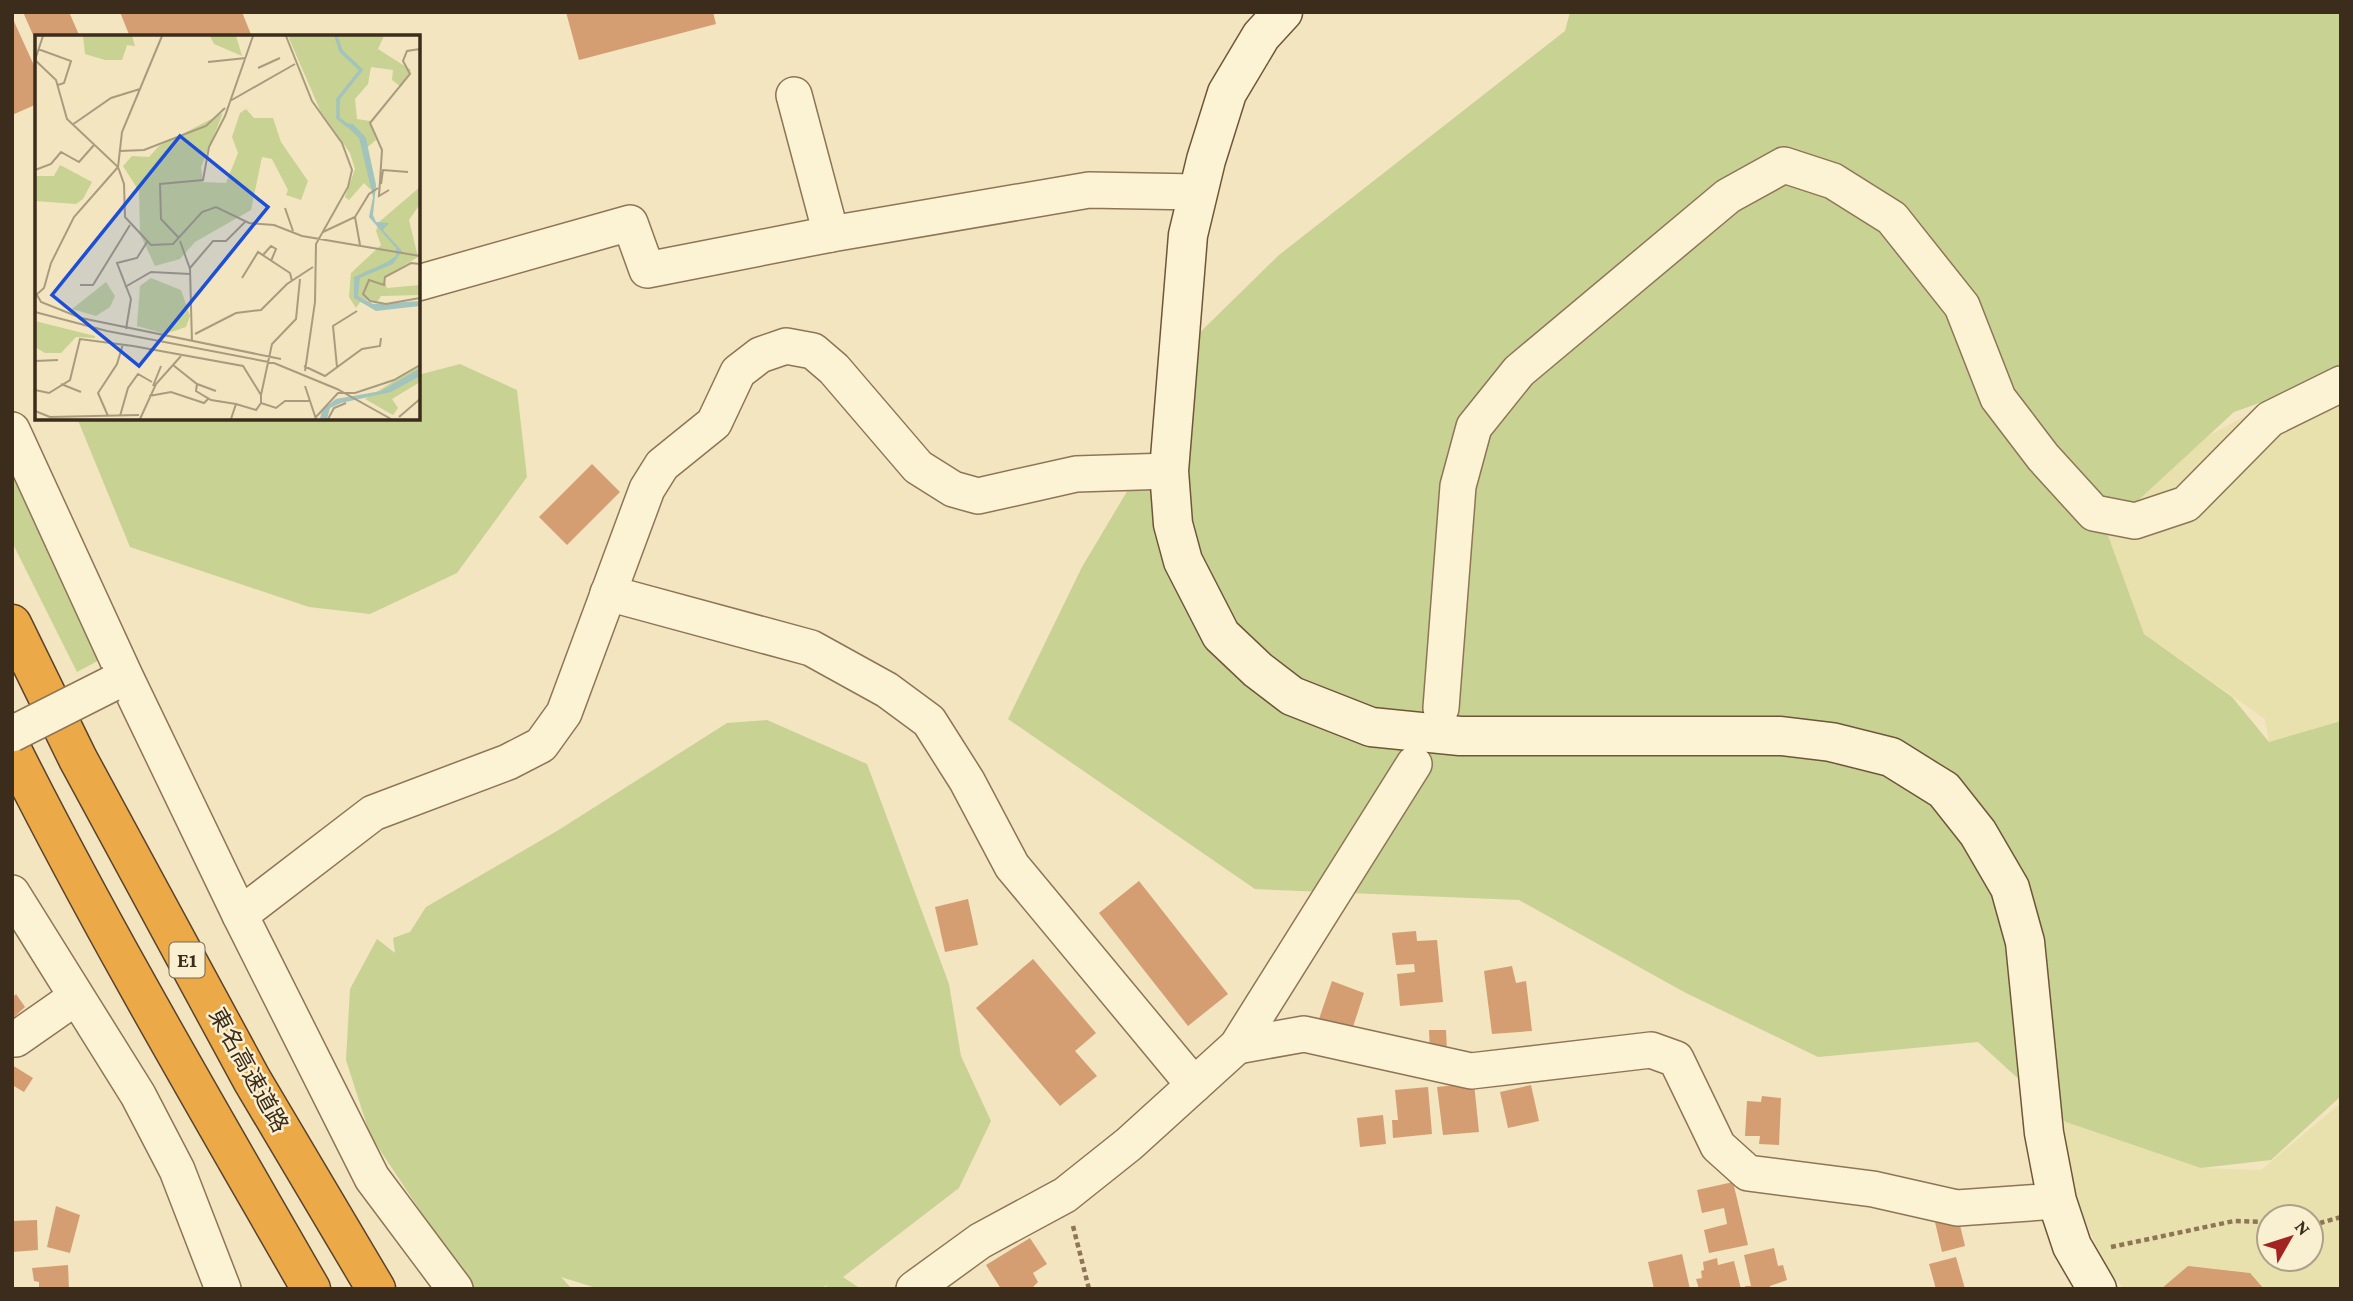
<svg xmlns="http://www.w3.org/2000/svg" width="2353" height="1301" viewBox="0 0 2353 1301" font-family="'Crimson Pro','Noto Sans JP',serif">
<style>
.farmland{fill:#e9e1ad;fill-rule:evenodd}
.green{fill:#c8d293}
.building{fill:#d49e72}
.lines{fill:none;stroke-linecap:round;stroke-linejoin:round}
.street-casing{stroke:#8e7556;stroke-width:38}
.secondary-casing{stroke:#6f5639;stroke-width:41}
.highway-casing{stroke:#5b432b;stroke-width:41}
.path{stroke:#8e7556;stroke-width:4.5;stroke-dasharray:5 3.5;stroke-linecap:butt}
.street{stroke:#fcf2d4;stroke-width:35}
.secondary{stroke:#fcf2d4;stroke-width:38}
.highway{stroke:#eba948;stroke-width:38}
.street-bridge-casing{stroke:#8e7556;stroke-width:38;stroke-linecap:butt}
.street-bridge{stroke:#fcf2d4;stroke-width:35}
.labels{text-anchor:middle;stroke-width:5;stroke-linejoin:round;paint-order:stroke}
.shield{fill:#f9efd1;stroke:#756652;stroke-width:2}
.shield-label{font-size:21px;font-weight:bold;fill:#3c2c1c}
.street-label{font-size:23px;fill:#3c2c1c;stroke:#f9efd1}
.inset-river{fill:none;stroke:#a3c4bc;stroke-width:3.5}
.inset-road{fill:none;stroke:#a99b7e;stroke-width:2}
.view{fill:#1d4ed8;fill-opacity:0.15;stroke:#1d4ed8;stroke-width:3.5}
.inset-edge{fill:none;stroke:#3c2c1c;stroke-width:3.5}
</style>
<rect width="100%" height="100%" fill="#f2e5c0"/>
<g class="farmland">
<path d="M2341 374V721L2269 742 2265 719 2144 634 2106 530 2206 437 2294 390Z"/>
<path d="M2341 1103V1289H2124L2107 1268 2067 1183 2059 1116 2201 1168 2261 1170ZM2269 1217H2311V1259H2269Z"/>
</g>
<g class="green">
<path d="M1570 12H2341V374L2234 412 2106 530 2144 634 2232 697 2269 742 2341 721V1096L2271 1160 2201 1168 2066 1122 1978 1042 1818 1057 1684 992 1519 900 1255 889 1008 719 1082 567 1172 416 1184 348 1279 255 1565 31Z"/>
<path d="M460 364 517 390 527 477 457 573 370 614 309 607 130 547 77 418H418V375Z"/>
<path d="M12 453 103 658 77 672 12 542Z"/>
<path d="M767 720 867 764 949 984 961 1056 991 1121 959 1188 843 1277 861 1289H823L829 1284 820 1289H599L561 1277 572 1289H472L370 1135 346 1060 350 989 377 939 395 953 393 938 410 932 426 907 557 831 727 723Z"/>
</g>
<g class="building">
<path d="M23 12H69L80 37H37V44Z"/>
<path d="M120 12H242L252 37H130Z"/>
<path d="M566 12H713L716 24 579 60Z"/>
<path d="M12 17 37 72V104L12 115Z"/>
<path d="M592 464 620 492 567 545 539 517Z"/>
<path d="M1139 881 1228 994 1188 1026 1099 913Z"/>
<path d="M968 899 978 945 945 952 935 907Z"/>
<path d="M1416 931 1417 941 1437 940 1443 1002 1400 1006 1397 974 1415 972 1414 964 1396 965 1392 933Z"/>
<path d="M1033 959 1096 1033 1075 1051 1097 1076 1060 1106 976 1008Z"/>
<path d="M1512 966 1516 983 1526 981 1532 1031 1492 1034 1484 971Z"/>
<path d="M1332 981 1364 993 1352 1030 1319 1019Z"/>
<path d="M16 994 25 1007 12 1019V998Z"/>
<path d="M1429 1030H1446L1447 1051 1430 1052Z"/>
<path d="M12 1065 33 1078 24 1092 12 1085Z"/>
<path d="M1474 1083 1479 1132 1443 1135 1437 1087Z"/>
<path d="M1531 1085 1539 1121 1508 1128 1500 1092Z"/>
<path d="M1428 1087 1432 1134 1393 1138 1392 1120H1398L1395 1090Z"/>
<path d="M1762 1096 1781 1098 1779 1145 1759 1144 1760 1136H1745L1747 1101 1761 1102Z"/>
<path d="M1383 1115 1386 1144 1360 1147 1357 1118Z"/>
<path d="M1733 1182 1748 1245 1709 1253 1704 1230 1727 1224 1724 1208 1702 1213 1697 1190Z"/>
<path d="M56 1206 80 1215 70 1253 47 1247Z"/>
<path d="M1958 1217 1965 1246 1942 1252 1935 1222Z"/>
<path d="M37 1220 38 1250 12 1252V1221Z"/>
<path d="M1030 1238 1047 1264 1033 1273 1038 1282 1031 1289H1001L986 1265Z"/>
<path d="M1774 1248 1778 1266 1783 1265 1787 1280 1770 1286V1289H1746L1745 1286H1751L1744 1255Z"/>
<path d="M1682 1254 1690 1289H1654L1648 1262Z"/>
<path d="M1956 1257 1965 1289H1936L1929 1264Z"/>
<path d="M1717 1258 1718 1265 1734 1261 1741 1289H1699L1696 1279 1702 1278 1701 1271 1704 1270 1703 1262Z"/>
<path d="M68 1265 69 1289H39V1282L34 1281 32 1268Z"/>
<path d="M2188 1266 2250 1273 2264 1289H2161Z"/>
</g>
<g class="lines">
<defs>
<g id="street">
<path d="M794 95 831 234"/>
<path d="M418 283 630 223 647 270 831 234 1089 190 1198 192"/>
<path d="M12 430 125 676 240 915 372 1178 455 1289"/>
<path d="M608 593 811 648 887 690 929 721 967 781 1012 866 1194 1085"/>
<path d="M1441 708 1458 486 1474 427 1519 371 1728 196 1784 165 1833 181 1892 218 1962 306 1998 398 2043 457 2094 513 2135 521 2186 504 2270 419 2341 384"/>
<path d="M12 893 138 1095 177 1170 223 1289"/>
<path d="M240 915 373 813 508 762 541 745 564 713 647 489 662 465 714 423 738 372 760 355 786 346 813 351 834 369 918 467 953 489 978 496 1076 474 1169 471"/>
<path d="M12 1039H16L76 997"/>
<path d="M1237 1046 1304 1034 1471 1071 1651 1050 1676 1059 1718 1146 1748 1173 1873 1189 1957 1208 2057 1201"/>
<path d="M914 1289 980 1241 1065 1195 1129 1144 1237 1046 1414 764"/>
</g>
<path id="secondary" d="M1283 12 1261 36 1227 93 1206 160 1188 235 1169 471 1173 524 1183 561 1221 635 1258 670 1292 696 1371 727 1460 736H1781L1831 742 1891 757 1944 790 1978 833 2010 888 2025 942 2044 1133 2057 1201 2072 1246 2097 1289"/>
<g id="highway">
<path d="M12 624 78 759 252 1080 376 1289"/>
<path d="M12 750C104 933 209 1111 311 1289"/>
</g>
</defs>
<use href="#street" class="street-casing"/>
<use href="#secondary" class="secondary-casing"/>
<use href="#highway" class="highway-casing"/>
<g class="path">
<path d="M2311 1223H2320L2341 1217"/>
<path d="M1073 1226 1089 1289"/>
<path d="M2111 1247 2234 1221 2269 1222"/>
</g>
<use href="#street" class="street"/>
<use href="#secondary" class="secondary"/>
<use href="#highway" class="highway"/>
<defs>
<path id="street-bridge" d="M12 734 111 684"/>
</defs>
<use href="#street-bridge" class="street-bridge-casing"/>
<use href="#street-bridge" class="street-bridge"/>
</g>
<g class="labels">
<rect class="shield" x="169.5" y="942.5" width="35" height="35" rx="5"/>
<g class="shield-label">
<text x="187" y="967">E1</text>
</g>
<g class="street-label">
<text transform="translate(249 1070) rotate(61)" y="8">東名高速道路</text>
</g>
</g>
<g transform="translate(35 35)">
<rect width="385" height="385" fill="#f2e5c0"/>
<path d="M48 1H97L100 11 92 10 87 25H70L50 19ZM175 1H201L207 21 179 9ZM253 1H349L343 14 376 35 366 52 357 45 358 35 336 32 333 49 320 64 322 84 335 86 341 105 328 116 341 152 335 154 329 148 314 165 310 162 320 134 315 118 285 75ZM211 74 219 83H238L246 107 273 146 266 165 251 160 253 155 237 124 227 122 216 175 160 207 145 224 120 231 105 199 104 156 88 131 97 121 114 122 124 111 188 78 166 132 168 147 191 148 203 118 197 102 205 78ZM25 130 57 147 48 164 41 169 0 166V141H19ZM385 152V169L374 185 383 222 349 242 352 253 385 250V260L346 261 342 267 327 264 321 273 314 262 316 238 346 210 341 196 344 187ZM116 243 146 255 155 281 151 292 130 299 102 291 105 251ZM71 247 80 261 75 272 61 281 37 274ZM0 286 60 301V303L41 302 26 318H10L0 312ZM385 330V347L357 364 363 373 358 380 330 364Z" fill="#c8d293"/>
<path d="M308 88 318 89 331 103 341 150 338 180 341 187 354 188 348 195 367 216 358 229 325 243 323 261 338 269 385 266V271L341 276 319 263V242L352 227 361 221V213L334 182 338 162 324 103ZM385 333V341L356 357 306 368 295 373 292 384H285L287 375 301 364 346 356Z" fill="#a3c4bc"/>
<path class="inset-river" d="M301 1 306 16 326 35 303 64V83L313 91"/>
<path class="inset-road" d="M251 1 277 66 307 108 317 135 313 152 281 209 280 267 270 336M3 14 36 26 29 48 23 50M0 25 21 45 32 84 83 132 89 149 90 182 116 210 138 209 167 177 181 172 214 188 239 190 267 201 385 221M0 25 8 1M173 27 211 23M223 33 245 23M195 66 260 29M37 90 76 63 105 54M85 116 109 115 171 91 190 73M0 135 16 129 26 117 44 127 59 110M346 149 348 135 373 137M354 155 344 161 347 115 335 88 375 39 368 26 372 16 385 14M250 173 258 196M320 182 325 210M288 197 320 182 334 159 343 153M143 202 126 184 125 149 168 145 174 112 190 81 218 1M145 206 155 234 157 307M228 220 236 211 241 214 236 226M385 229 376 228 350 242 349 250 334 245 328 259 335 266 351 269 385 263M155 233 178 206H191L210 187M207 243 223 217 255 238 257 246M45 250H58L95 190M90 252 116 237 155 239M2 260 6 267 46 283 246 324M0 261 9 253 16 228 39 182 83 132 87 97 127 1M0 277 72 296 239 328 302 354 356 384M91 294 96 264 82 228 102 223 112 207M160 299 201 278 226 275 252 249 278 232M0 326 23 325M138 330 162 349 181 356M269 331 290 341 327 314 345 311 346 303M302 332 298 291 322 276M26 349 46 357M162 349 161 356 176 365 201 369M118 351 126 331M270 351 281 384M0 355 14 358 35 345 45 304 98 311 208 331 226 360V368L221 375 201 369 196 384M226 360 237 309 261 284 265 244M114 361 136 357 169 368 174 363M226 368 241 373 250 366H274M0 376 15 382 104 380M73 381 63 358 82 329 88 309M85 381 93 353 103 339 117 347M364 382 385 364M280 383 303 358H320L359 345 385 330M105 384 121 349 146 321M293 384 299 373 311 368"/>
<path class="view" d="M145 101 233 172 104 331 17 260Z"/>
<rect width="385" height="385" class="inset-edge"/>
</g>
<rect width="2353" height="1301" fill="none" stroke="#3c2c1c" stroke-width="28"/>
<g transform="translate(2290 1238) rotate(51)"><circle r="33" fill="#f9efd1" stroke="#ada189" stroke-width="2"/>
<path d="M0-5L12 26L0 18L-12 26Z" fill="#a32320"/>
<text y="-10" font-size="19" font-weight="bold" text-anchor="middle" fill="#3c2c1c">N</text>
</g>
</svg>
